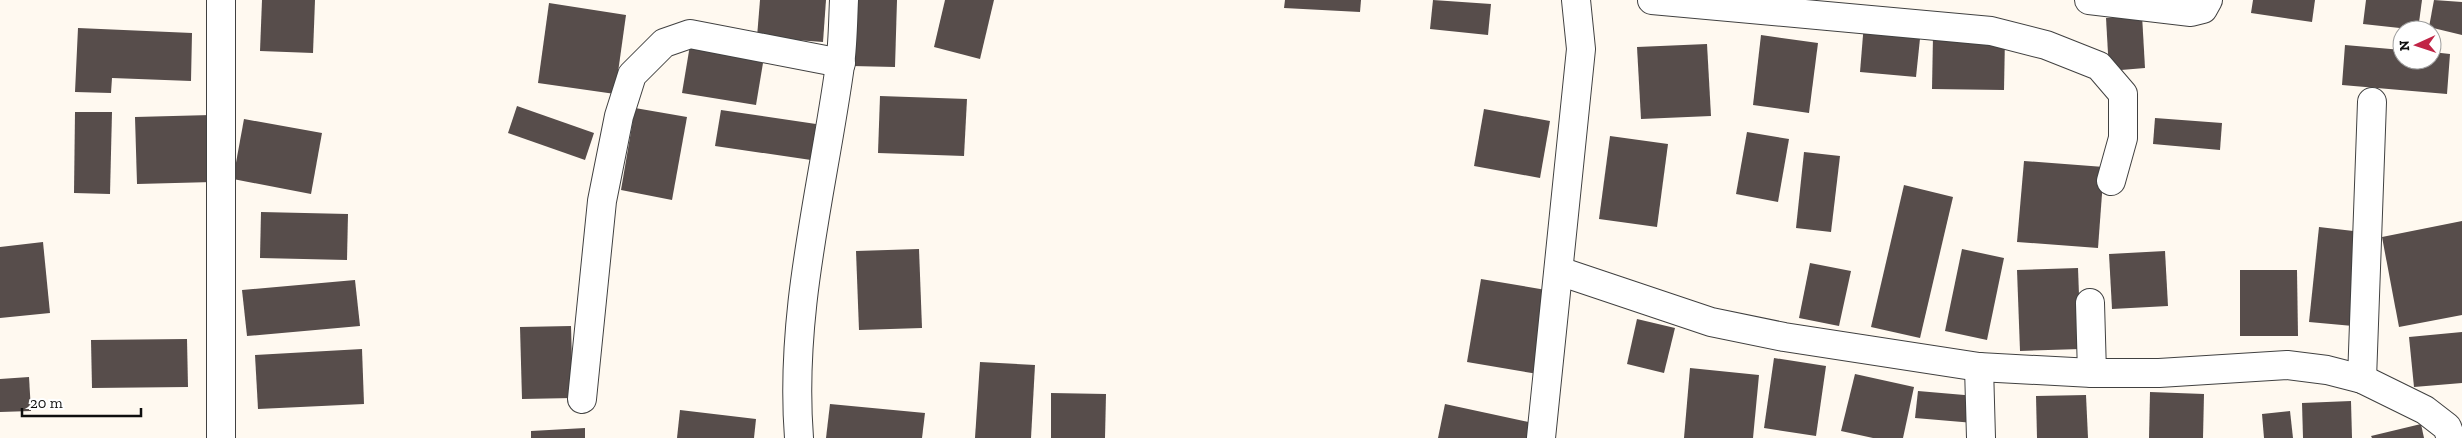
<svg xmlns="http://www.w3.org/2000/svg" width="2462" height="438" viewBox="0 0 2462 438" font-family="'Zilla Slab',serif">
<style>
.building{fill:#574d4b}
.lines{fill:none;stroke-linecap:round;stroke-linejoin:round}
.minor-casing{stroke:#414141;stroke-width:30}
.minor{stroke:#fff;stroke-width:28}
</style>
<rect width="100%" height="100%" fill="#fff9f0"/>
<g class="building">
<path d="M262 0H315L313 53 260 51Z"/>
<path d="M760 0H826L823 42 757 37Z"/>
<path d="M854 0H897L895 67 852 66Z"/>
<path d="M945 0H994L980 59 934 47Z"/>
<path d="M1285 0H1361L1360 12 1284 8Z"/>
<path d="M1433 0 1491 4 1488 35 1430 29Z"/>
<path d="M2253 0H2315L2312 22 2251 13Z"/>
<path d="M2366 0H2422L2418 30 2363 24Z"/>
<path d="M2434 0 2462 2V35L2429 27Z"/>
<path d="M549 3 626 15 615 94 538 83Z"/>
<path d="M2142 15 2145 68 2109 71 2106 18Z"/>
<path d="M1864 23 1921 29 1916 77 1860 72Z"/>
<path d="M78 28 192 33 191 81 112 78 111 93 75 92Z"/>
<path d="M1761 35 1818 43 1809 113 1753 105Z"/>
<path d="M1933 36 2005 37 2004 90 1932 89Z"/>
<path d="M1707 44 1711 116 1641 119 1637 47Z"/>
<path d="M690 45 764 57 756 105 682 93Z"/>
<path d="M2345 45 2402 50V60H2432V52L2450 54 2447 94 2342 85Z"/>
<path d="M880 96 967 99 964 156 878 153Z"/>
<path d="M517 106 594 133 585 160 508 133Z"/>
<path d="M635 108 687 117 672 200 621 190Z"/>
<path d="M1484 109 1550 121 1540 178 1474 166Z"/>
<path d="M721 110 816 124 811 160 715 146Z"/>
<path d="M75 112H112L110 194 74 193Z"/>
<path d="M211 115 213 182 137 184 135 117Z"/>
<path d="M2155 118 2222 123 2220 150 2153 144Z"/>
<path d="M244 119 322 133 311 194 233 179Z"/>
<path d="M1747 132 1789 139 1778 202 1736 194Z"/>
<path d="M1610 136 1668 144 1657 227 1599 219Z"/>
<path d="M1804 152 1840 156 1831 232 1796 228Z"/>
<path d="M2024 161 2104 167 2098 248 2017 242Z"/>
<path d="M1904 185 1953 197 1920 338 1871 327Z"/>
<path d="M261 212 348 214 347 260 260 258Z"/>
<path d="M2462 221V315L2399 327 2382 237Z"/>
<path d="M2319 227 2362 232 2353 326 2309 322Z"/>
<path d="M43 242 50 313 0 318V247Z"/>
<path d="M919 249 922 328 859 330 856 251Z"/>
<path d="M1962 249 2004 258 1987 340 1945 331Z"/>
<path d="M2165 251 2168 306 2112 309 2109 254Z"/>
<path d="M1810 263 1851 271 1839 326 1799 318Z"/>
<path d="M2078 268 2081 349 2020 351 2017 270Z"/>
<path d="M2240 270H2297L2298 336H2240Z"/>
<path d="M1481 279 1552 291 1538 374 1467 362Z"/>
<path d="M355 280 360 326 247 336 242 290Z"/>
<path d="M1637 319 1675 328 1664 373 1627 364Z"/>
<path d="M571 326 573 398 522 399 520 327Z"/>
<path d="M2462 332V383L2414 387 2409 337Z"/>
<path d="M187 339 188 387 92 388 91 340Z"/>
<path d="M362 349 364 404 258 409 255 355Z"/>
<path d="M1774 358 1826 366 1816 436 1764 428Z"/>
<path d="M980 362 1035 365 1031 438H975Z"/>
<path d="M1690 368 1759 375 1753 438H1684Z"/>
<path d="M1855 374 1914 387 1903 438H1873L1841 431Z"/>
<path d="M29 377 31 411 0 412V379Z"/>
<path d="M1918 391 1976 396 1974 423 1915 418Z"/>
<path d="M2150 392 2204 394 2203 438H2149Z"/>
<path d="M1051 393 1106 394 1105 438H1051Z"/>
<path d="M2086 395 2088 438H2037L2036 396Z"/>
<path d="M2351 401 2352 438H2303L2302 403Z"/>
<path d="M830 404 925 413 922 438H826Z"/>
<path d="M1445 404 1533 423 1530 438H1438Z"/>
<path d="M680 410 756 419 754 438H677Z"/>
<path d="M2290 411 2293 438H2264L2262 414Z"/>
<path d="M2421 424 2424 438H2372L2371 436Z"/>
<path d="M585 428V438H531V431Z"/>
</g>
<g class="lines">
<defs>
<g id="minor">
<path d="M221 0V438"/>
<path d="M1652 0 1991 31 2046 45 2099 66 2123 94V138L2111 181"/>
<path d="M2089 0 2191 12 2203 9 2208 0"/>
<path d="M1559 271 1711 322 1784 337 1979 367 2092 373H2159L2287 365 2327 370 2362 379 2425 410 2447 427 2451 438"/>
<path d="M2090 303 2092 373"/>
<path d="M1979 367 1981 438"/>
<path d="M2362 379 2372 102"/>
<path d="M582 399 602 201 619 116 632 75 664 43 690 34 841 63"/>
<path d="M799 438C789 311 823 189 840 65 843 43 843 21 844 0"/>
<path d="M1541 438 1581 49 1576 0"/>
</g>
</defs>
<use href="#minor" class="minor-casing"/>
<use href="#minor" class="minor"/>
</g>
<g transform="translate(2417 45) rotate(267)"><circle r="24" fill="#ffffff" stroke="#9f9f9f"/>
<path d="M0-4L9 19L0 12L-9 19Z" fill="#c12446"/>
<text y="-8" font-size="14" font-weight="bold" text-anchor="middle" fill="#0e0e0e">N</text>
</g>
<path d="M22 408v8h119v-8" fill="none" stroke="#0e0e0e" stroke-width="2.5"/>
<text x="30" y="408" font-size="15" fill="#0e0e0e" stroke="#ffffff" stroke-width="4" paint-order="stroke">20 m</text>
</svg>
